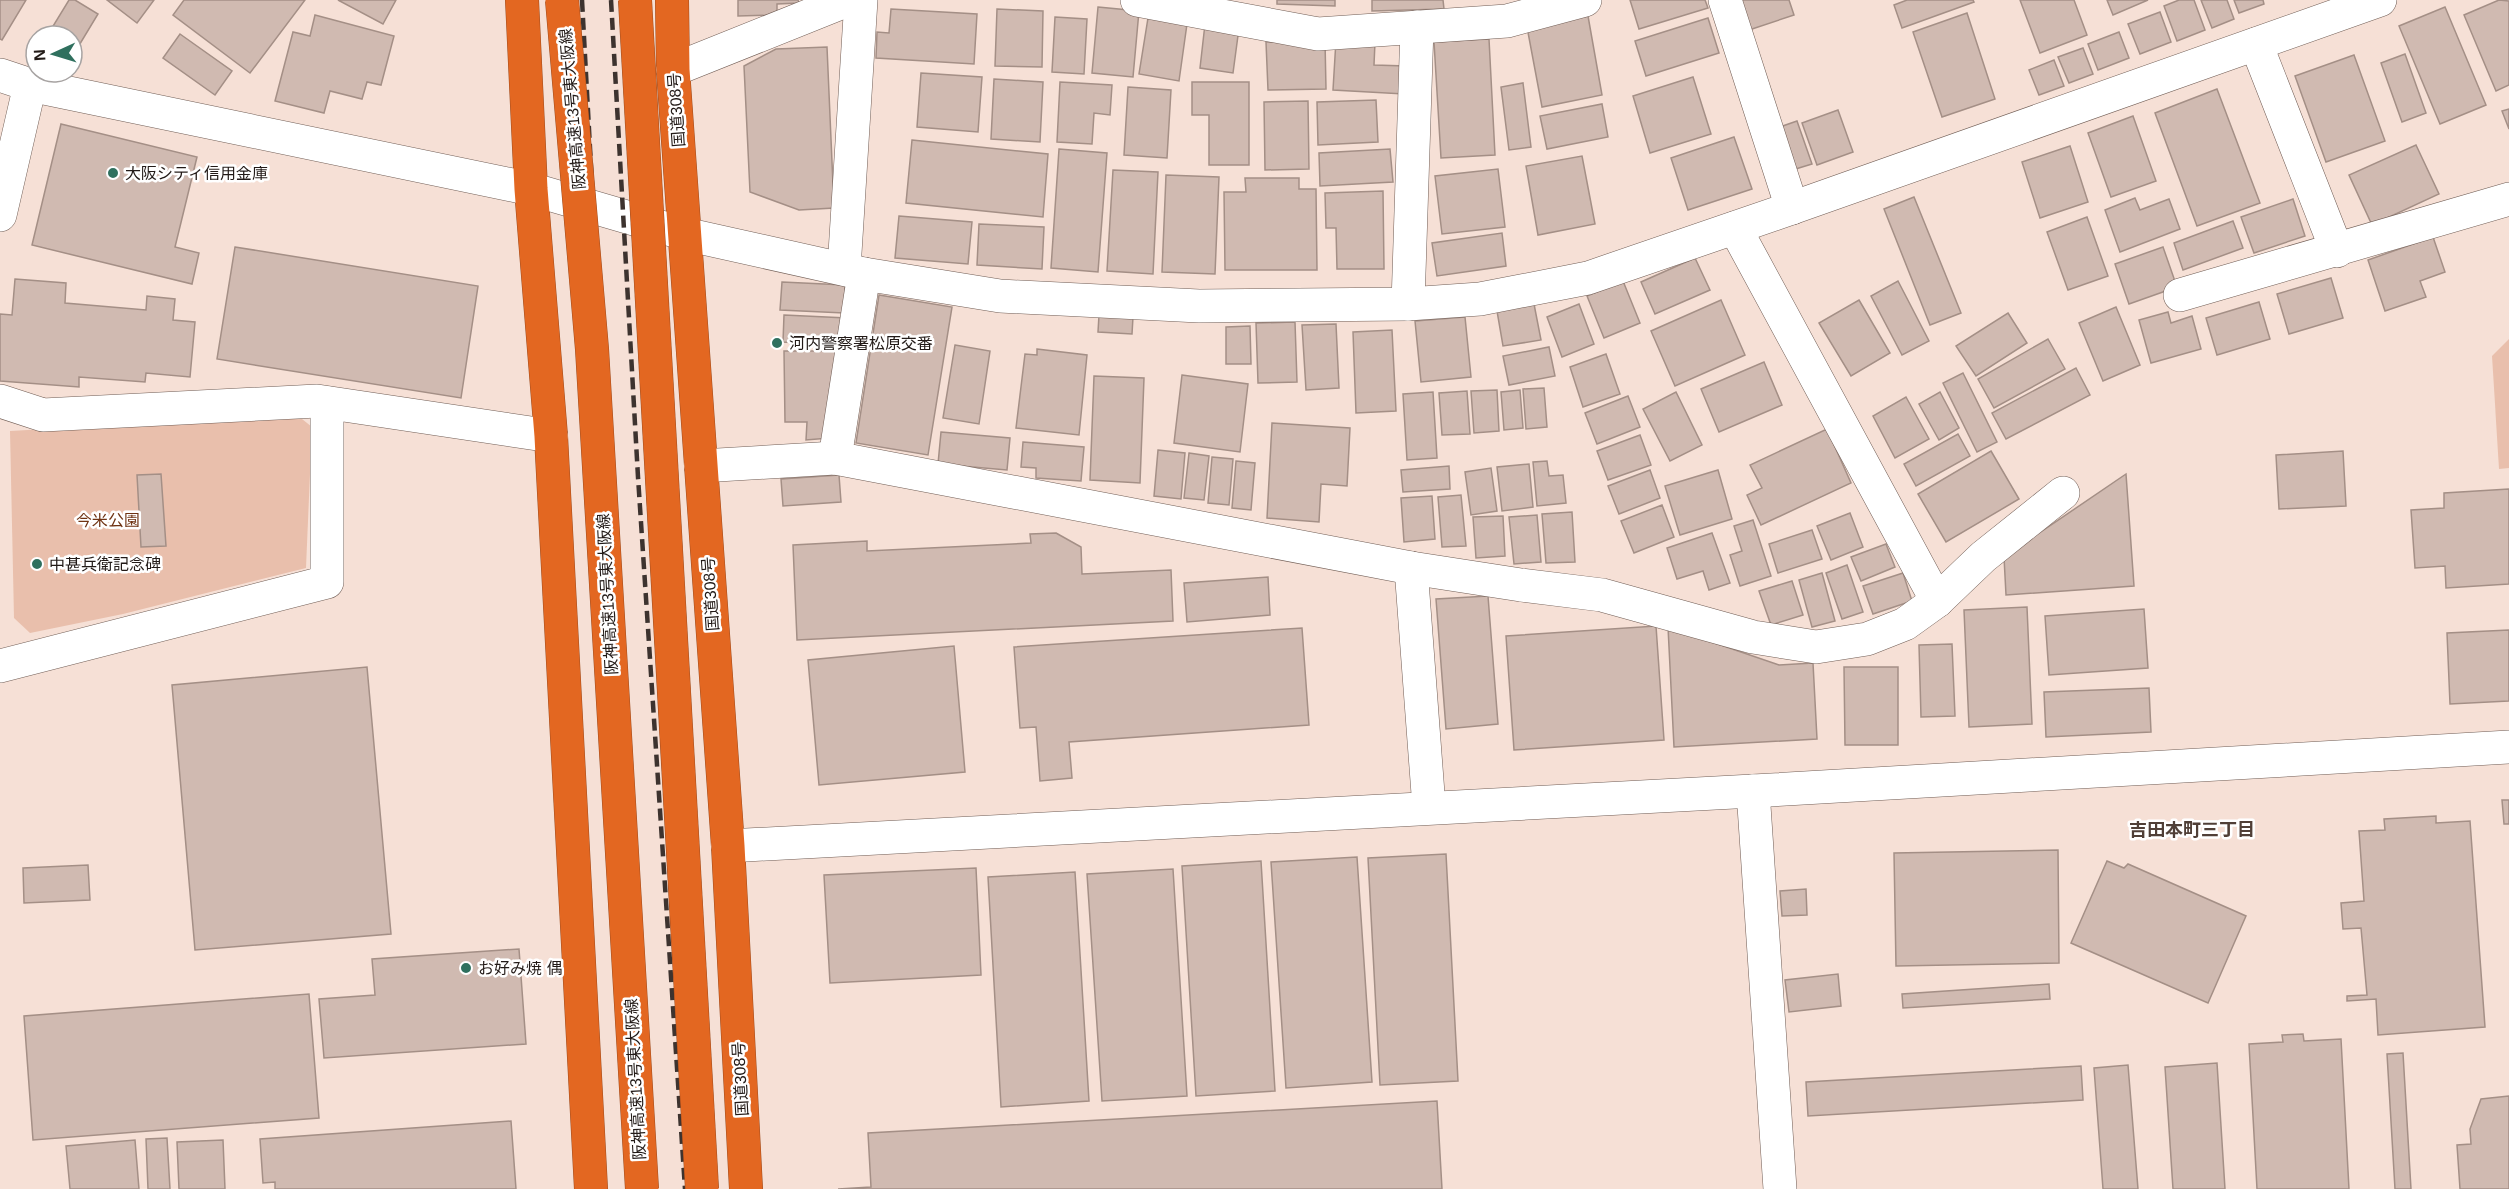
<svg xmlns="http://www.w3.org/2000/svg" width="2509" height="1189" viewBox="0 0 2509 1189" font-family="Arial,'Noto Sans JP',sans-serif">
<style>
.green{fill:#e9bfac}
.building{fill:#d0bab1;stroke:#a48f86;stroke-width:1.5}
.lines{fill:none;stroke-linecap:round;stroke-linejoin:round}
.street-casing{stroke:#715e56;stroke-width:34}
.secondary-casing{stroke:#715e56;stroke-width:34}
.highway-casing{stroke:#9f4c1e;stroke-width:34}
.street{stroke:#fff;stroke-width:33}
.secondary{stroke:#fff;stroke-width:33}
.highway{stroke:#e36721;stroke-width:33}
.rail{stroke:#3d332f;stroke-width:4.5;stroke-dasharray:12 6;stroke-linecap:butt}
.highway-bridge-casing{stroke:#9f4c1e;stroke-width:34;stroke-linecap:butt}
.highway-bridge{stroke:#e36721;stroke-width:33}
.poi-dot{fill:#2f705e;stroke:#fff;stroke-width:2}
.labels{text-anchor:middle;stroke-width:5;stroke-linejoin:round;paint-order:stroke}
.street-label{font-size:16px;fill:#221a17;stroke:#fff}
.poi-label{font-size:16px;fill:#221a17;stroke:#fff;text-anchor:start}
.park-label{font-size:16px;fill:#6f3313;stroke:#fff}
.neighbourhood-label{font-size:18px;font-weight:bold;fill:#503f37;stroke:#fff}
</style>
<rect width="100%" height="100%" fill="#f6e0d6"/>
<g class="green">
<path d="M2509 339V468L2499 469 2492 356Z"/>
<path d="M297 415 312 427 306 568 123 614 30 633 14 618 10 431Z"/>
</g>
<g class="building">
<path d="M0 0H26L2 40 0 39Z"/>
<path d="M69 0H75L98 14 72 57V36H47Z"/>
<path d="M107 0H154L137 23Z"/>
<path d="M184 0H305L250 73 173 15Z"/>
<path d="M338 0H396L383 24Z"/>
<path d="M738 0H798L799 3 777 4V15L738 16Z"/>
<path d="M1277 0H1335V6L1277 4Z"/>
<path d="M1372 0H1443L1444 9 1372 11Z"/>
<path d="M1630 0H1705L1708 8 1639 29Z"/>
<path d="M1744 0H1789L1794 15 1743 32 1734 3Z"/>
<path d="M1907 0H1973L1974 2 1902 28 1894 5Z"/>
<path d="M2020 0H2074L2087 35 2040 53Z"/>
<path d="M2107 0H2148L2113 15Z"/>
<path d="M2179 0H2194L2205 30 2177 41 2164 6Z"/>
<path d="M2201 0H2227L2234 19 2212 28Z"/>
<path d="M2234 0H2263L2264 4 2239 13Z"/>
<path d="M2499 0 2509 1V85L2496 91 2464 15Z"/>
<path d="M1098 7 1139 11 1133 77 1092 73Z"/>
<path d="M2445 7 2486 105 2440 124 2399 26Z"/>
<path d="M891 9 977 14 974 64 876 58 877 32 889 33Z"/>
<path d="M997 9 1043 11 1042 67 995 66Z"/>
<path d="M2160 12 2171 42 2140 54 2128 24Z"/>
<path d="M1967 13 1995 99 1942 117 1913 32Z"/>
<path d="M315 15 394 36 381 85 367 82 362 99 330 91 324 113 275 101 293 32 310 36Z"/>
<path d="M1588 16 1602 95 1542 107 1527 27Z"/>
<path d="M1055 17 1087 19 1084 74 1052 72Z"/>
<path d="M1148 18 1187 24 1179 81 1139 74Z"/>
<path d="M1708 18 1719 53 1646 76 1635 41Z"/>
<path d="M1205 24 1239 28 1233 73 1200 68Z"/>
<path d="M2119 32 2129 58 2098 70 2088 44Z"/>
<path d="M180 34 232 71 215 95 163 58Z"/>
<path d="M1489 39 1495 155 1441 158 1434 42Z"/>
<path d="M1336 40 1375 42 1374 65 1406 66 1404 94 1333 90Z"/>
<path d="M1325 41 1326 89 1268 90 1266 42Z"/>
<path d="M827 47 834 208 799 210 750 192 744 66 776 49Z"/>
<path d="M2083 48 2093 74 2069 83 2058 57Z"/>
<path d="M2405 54 2426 113 2402 122 2381 63Z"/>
<path d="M2354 55 2385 141 2326 162 2295 76Z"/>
<path d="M2054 60 2064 86 2039 95 2029 70Z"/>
<path d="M921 73 982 77 978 132 917 127Z"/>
<path d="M1693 77 1711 134 1650 153 1633 96Z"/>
<path d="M994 79 1043 82 1040 142 991 139Z"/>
<path d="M1060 82 1112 85 1110 115 1094 113 1092 144 1057 142Z"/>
<path d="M1192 82H1249V165H1209V115H1192Z"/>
<path d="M1523 83 1531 147 1509 150 1501 87Z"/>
<path d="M1128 87 1171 90 1167 158 1124 155Z"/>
<path d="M2217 89 2260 203 2197 226 2155 113Z"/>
<path d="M1376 100 1378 142 1318 145 1317 102Z"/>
<path d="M1308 101 1309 169 1265 170 1264 102Z"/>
<path d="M1602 104 1608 137 1547 149 1540 116Z"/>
<path d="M2509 109V129L2502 111Z"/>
<path d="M1838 110 1853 152 1817 165 1802 123Z"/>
<path d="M2133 116 2156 181 2111 197 2088 133Z"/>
<path d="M1797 121 1812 164 1789 171 1774 129Z"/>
<path d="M61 124 197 157 175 247 199 253 192 284 32 245Z"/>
<path d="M1734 137 1752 189 1688 210 1671 158Z"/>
<path d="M912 140 1048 154 1043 217 906 203Z"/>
<path d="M2416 145 2439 194 2372 225 2349 175Z"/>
<path d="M2070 146 2088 202 2040 218 2022 162Z"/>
<path d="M1059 149 1107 153 1098 272 1051 268Z"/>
<path d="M1390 149 1393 182 1320 186 1319 153Z"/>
<path d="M1582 156 1595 224 1538 235 1526 166Z"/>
<path d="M1498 169 1505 227 1442 234 1435 176Z"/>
<path d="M1113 170 1158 172 1153 274 1107 271Z"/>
<path d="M1166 175 1219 177 1215 274 1162 272Z"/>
<path d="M1245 178H1299V189H1316L1317 270H1225L1224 192H1246Z"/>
<path d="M1383 191 1384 269H1337L1336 228H1326L1325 193Z"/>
<path d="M1914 197 1961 313 1930 325 1884 209Z"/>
<path d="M2135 198 2140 210 2169 199 2180 229 2120 252 2105 210Z"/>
<path d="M2293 199 2305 236 2254 253 2241 217Z"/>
<path d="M899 216 972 222 968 264 895 258Z"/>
<path d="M2087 217 2108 276 2068 290 2047 232Z"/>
<path d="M2233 221 2243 248 2183 270 2174 243Z"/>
<path d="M979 224 1044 227 1042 269 977 265Z"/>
<path d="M1502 233 1506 266 1437 276 1432 243Z"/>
<path d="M2433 237 2445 272 2420 281 2426 297 2385 311 2368 260Z"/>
<path d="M235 247 478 286 461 398 217 359Z"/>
<path d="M2163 247 2177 287 2129 304 2115 264Z"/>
<path d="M1695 258 1710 290 1655 314 1641 282Z"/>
<path d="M2331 278 2343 318 2289 334 2277 294Z"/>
<path d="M15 279 66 283 65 303 146 310 147 296 175 299 173 320 195 322 190 377 146 373 145 382 79 377V387L0 381V314L12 315Z"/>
<path d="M1623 281 1640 323 1604 338 1587 296Z"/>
<path d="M1898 281 1929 341 1902 355 1871 296Z"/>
<path d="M782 282 845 285 844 313 780 310Z"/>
<path d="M879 295 952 307 928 455 856 443Z"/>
<path d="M1721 300 1745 355 1675 386 1651 331Z"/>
<path d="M1859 300 1890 353 1851 376 1819 323Z"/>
<path d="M2259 302 2270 339 2217 355 2206 318Z"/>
<path d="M1534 304 1541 340 1503 346 1497 311Z"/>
<path d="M1579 304 1594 344 1562 357 1547 317Z"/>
<path d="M2116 307 2140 365 2103 381 2079 323Z"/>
<path d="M2168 312 2171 323 2192 316 2201 349 2151 363 2139 320Z"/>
<path d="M2008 313 2027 343 1976 376 1956 346Z"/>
<path d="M784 315 847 318 845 346 783 342Z"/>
<path d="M1099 315 1133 317 1132 334 1098 332Z"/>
<path d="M1465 317 1471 377 1421 382 1415 321Z"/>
<path d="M1295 322 1297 382 1258 383 1256 323Z"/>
<path d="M1336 324 1339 388 1306 390 1302 325Z"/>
<path d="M1250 326 1251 364H1226V327Z"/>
<path d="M1392 330 1396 411 1356 413 1353 332Z"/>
<path d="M2048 339 2065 369 1994 408 1978 379Z"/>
<path d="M955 345 990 351 979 424 943 418Z"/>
<path d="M1549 347 1555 376 1509 385 1503 356Z"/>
<path d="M1037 349 1087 355 1079 435 1016 428 1025 354 1037 355Z"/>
<path d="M784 351H839L829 438 806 440 807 422H785Z"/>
<path d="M1606 354 1620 394 1583 407 1570 367Z"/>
<path d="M1764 362 1782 405 1719 432 1701 389Z"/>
<path d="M2076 368 2090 395 2006 439 1992 413Z"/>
<path d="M1963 373 1997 442 1977 452 1943 383Z"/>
<path d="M1182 375 1248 384 1240 452 1174 443Z"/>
<path d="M1094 376 1144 378 1140 483 1090 480Z"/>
<path d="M1544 388 1547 427 1526 429 1523 389Z"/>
<path d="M1497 390 1499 431 1474 433 1471 391Z"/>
<path d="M1520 390 1523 428 1504 430 1501 392Z"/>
<path d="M1467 391 1470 434 1442 435 1439 393Z"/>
<path d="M1433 392 1437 458 1407 460 1403 394Z"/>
<path d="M1676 392 1702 445 1670 461 1643 409Z"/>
<path d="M1940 392 1959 428 1939 440 1919 404Z"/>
<path d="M1628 396 1640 427 1597 444 1585 413Z"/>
<path d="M1906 397 1929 439 1895 458 1873 416Z"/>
<path d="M1272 423 1350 428 1347 486 1321 484 1319 522 1267 518Z"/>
<path d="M1827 429 1851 483 1761 525 1747 495 1762 488 1750 465Z"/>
<path d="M941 432 1010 438 1007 470 938 464Z"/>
<path d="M1958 434 1970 456 1916 486 1904 464Z"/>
<path d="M1640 435 1651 465 1608 480 1597 451Z"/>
<path d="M1023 442 1084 447 1081 481 1036 478V468L1021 467Z"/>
<path d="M1158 450 1185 453 1181 499 1154 496Z"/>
<path d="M1991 451 2019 499 1946 542 1918 494Z"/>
<path d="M2343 451 2346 506 2279 509 2276 455Z"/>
<path d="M1189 453 1209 456 1204 500 1184 498Z"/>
<path d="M1212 457 1233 459 1229 505 1208 503Z"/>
<path d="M1236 461 1255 463 1251 510 1232 508Z"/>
<path d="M1547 461 1549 476 1563 475 1566 503 1537 506 1533 462Z"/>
<path d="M1529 464 1533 507 1502 511 1497 467Z"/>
<path d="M1449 466 1450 489 1403 492 1401 470Z"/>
<path d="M1491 468 1497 511 1471 515 1465 472Z"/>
<path d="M1650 470 1660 498 1619 514 1608 486Z"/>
<path d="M1718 470 1732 519 1680 535 1665 486Z"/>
<path d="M161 474 166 546 141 547 137 475Z"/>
<path d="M2126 474 2134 586 2006 595 2004 557Z"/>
<path d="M839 475 841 502 783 506 781 479Z"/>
<path d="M2509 489V584L2446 588 2445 566 2415 568 2411 510 2444 508V493Z"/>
<path d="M1461 495 1466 546 1442 547 1438 497Z"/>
<path d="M1432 496 1435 539 1404 542 1401 498Z"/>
<path d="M1662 505 1674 537 1634 553 1621 521Z"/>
<path d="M1572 512 1575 562 1546 563 1542 514Z"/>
<path d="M1850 513 1863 547 1831 560 1817 526Z"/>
<path d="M1537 515 1541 562 1514 564 1509 517Z"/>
<path d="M1503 516 1505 556 1476 558 1473 517Z"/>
<path d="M1753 520 1771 576 1740 586 1730 555 1742 551 1734 526Z"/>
<path d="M1812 530 1822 559 1778 573 1769 544Z"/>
<path d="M1056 533 1081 547 1082 574 1171 570 1173 621 797 640 793 545 867 541V551L1031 543 1030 534Z"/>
<path d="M1712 533 1730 583 1709 590 1703 571 1677 579 1667 548Z"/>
<path d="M1886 544 1895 567 1861 581 1851 557Z"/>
<path d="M1847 565 1863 612 1842 619 1826 573Z"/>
<path d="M1822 573 1835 621 1812 627 1799 580Z"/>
<path d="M1903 573 1912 601 1873 614 1863 586Z"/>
<path d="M1268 577 1270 615 1187 622 1184 583Z"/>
<path d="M1792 581 1803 615 1771 625 1759 591Z"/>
<path d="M1488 596 1498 724 1446 729 1436 599Z"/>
<path d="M2027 607 2032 724 1969 727 1964 610Z"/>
<path d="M2144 609 2148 668 2049 675 2045 616Z"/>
<path d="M1656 626 1664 740 1514 750 1506 636Z"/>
<path d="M1668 627 1779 665 1813 663 1817 739 1674 747Z"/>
<path d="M1302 628 1309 725 1069 742 1072 778 1040 781 1036 727 1020 728 1014 647Z"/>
<path d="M2509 630V701L2450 704 2447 633Z"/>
<path d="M1952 644 1955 716 1921 717 1919 645Z"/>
<path d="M954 646 965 772 819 785 808 660Z"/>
<path d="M367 667 391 934 195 950 172 685Z"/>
<path d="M1844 667H1898V745H1845Z"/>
<path d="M2149 688 2151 732 2046 737 2044 692Z"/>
<path d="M2502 800H2509V824H2504Z"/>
<path d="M2436 816V823L2470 821 2485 1027 2378 1035 2376 999 2347 1001V996L2367 995 2361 928 2343 929 2341 903 2364 901 2359 831 2385 830 2384 819Z"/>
<path d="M2058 850 2059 963 1896 966 1894 853Z"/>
<path d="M1446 854 1458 1081 1380 1085 1368 858Z"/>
<path d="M1357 857 1372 1082 1286 1088 1271 862Z"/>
<path d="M1261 861 1275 1091 1196 1096 1182 866Z"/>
<path d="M2107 861 2124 868 2128 864 2246 916 2208 1003 2071 943Z"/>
<path d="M88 865 90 900 24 903 23 868Z"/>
<path d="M976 868 981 975 830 983 824 875Z"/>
<path d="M1173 869 1187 1096 1102 1101 1087 874Z"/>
<path d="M1075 872 1089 1101 1001 1107 988 877Z"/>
<path d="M1806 889 1807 915 1782 916 1780 891Z"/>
<path d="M519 949 526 1044 324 1058 319 999 375 995 372 959Z"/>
<path d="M1838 974 1841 1006 1789 1012 1785 980Z"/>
<path d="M2049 984 2050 999 1903 1008 1902 994Z"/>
<path d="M309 994 319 1118 33 1140 24 1016Z"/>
<path d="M2303 1034 2304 1041 2341 1039 2349 1189H2257L2249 1044 2283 1042 2282 1035Z"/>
<path d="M2403 1053 2411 1189H2395L2387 1054Z"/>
<path d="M2217 1063 2225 1189H2173L2165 1067Z"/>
<path d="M2128 1065 2138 1189H2103L2094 1068Z"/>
<path d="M2081 1066 2083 1100 1808 1116 1806 1082Z"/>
<path d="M2509 1096V1189H2460L2457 1145 2471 1144 2470 1129 2481 1099Z"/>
<path d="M1437 1101 1442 1189H838L871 1187 868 1133Z"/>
<path d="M511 1121 516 1189H275V1182L263 1183 260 1139Z"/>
<path d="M167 1138 170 1189H148L146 1139Z"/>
<path d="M135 1140 139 1189H70L66 1146Z"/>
<path d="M223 1140 225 1189H179L177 1142Z"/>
</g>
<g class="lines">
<defs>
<g id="street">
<path d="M1137 0 1318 34 1507 21 1585 0"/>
<path d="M1725 0 1792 208"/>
<path d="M2256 44 2337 251"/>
<path d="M673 70 848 0"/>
<path d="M0 215 30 85"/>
<path d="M1735 228 1937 601"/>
<path d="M685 234 864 274 1000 296 1199 306 1408 304 1480 299 1588 278 1792 208 2380 0"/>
<path d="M844 269 861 0"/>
<path d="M2180 295 2509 199"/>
<path d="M1408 304 1417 27"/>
<path d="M0 401 43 415 317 401 551 436"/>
<path d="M835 458 864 274"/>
<path d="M701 466 835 458 1411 568 1521 585 1602 595 1753 637 1816 647 1867 639 1905 624 1937 601 1983 557 2063 493"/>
<path d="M1411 568 1429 807"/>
<path d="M0 666 327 582V403"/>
<path d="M1753 791 1780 1189"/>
</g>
<g id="secondary">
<path d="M0 75 30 85 531 189 685 234"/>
<path d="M728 846 1753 791 2509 747"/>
</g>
<g id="highway">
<path d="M522 0 531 189 551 436 591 1189"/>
<path d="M672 0 673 70 728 846 746 1189"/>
</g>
</defs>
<use href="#street" class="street-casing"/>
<use href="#secondary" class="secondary-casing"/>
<use href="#highway" class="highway-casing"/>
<use href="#street" class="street"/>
<use href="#secondary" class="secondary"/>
<use href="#highway" class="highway"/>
<g class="rail">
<path d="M582 0 608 480 652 1189"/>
<path d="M611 0 638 477 685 1189"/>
</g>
<defs>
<g id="highway-bridge">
<path d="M562 0 592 349 642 1189"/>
<path d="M635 0 702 1189"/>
</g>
</defs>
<use href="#highway-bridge" class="highway-bridge-casing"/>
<use href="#highway-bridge" class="highway-bridge"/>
</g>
<g class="poi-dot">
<circle cx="113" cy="173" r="6"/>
<circle cx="777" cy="343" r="6"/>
<circle cx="37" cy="564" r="6"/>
<circle cx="466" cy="968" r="6"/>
</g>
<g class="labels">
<g class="street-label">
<text transform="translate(572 109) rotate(-95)" y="6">阪神高速13号東大阪線</text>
<text transform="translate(676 110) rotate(-94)" y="6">国道308号</text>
<text transform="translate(607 594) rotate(-93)" y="6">阪神高速13号東大阪線</text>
<text transform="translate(710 594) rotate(-94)" y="6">国道308号</text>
<text transform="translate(635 1079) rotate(-93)" y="6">阪神高速13号東大阪線</text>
<text transform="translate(740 1079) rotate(-93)" y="6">国道308号</text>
</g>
<g class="poi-label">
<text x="125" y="179">大阪シティ信用金庫</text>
<text x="789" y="349">河内警察署松原交番</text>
<text x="49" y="570">中甚兵衛記念碑</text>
<text x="478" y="974">お好み焼 偶</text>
</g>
<g class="park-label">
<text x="108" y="526">今米公園</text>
</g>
<g class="neighbourhood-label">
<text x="2192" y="836">吉田本町三丁目</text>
</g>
</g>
<g transform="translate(54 54) rotate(266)"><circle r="28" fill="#ffffff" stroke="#a7a3a2" stroke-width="1.5"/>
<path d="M0-4.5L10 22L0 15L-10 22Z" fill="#2f705e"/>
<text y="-9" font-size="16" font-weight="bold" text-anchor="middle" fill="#221a17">N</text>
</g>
</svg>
